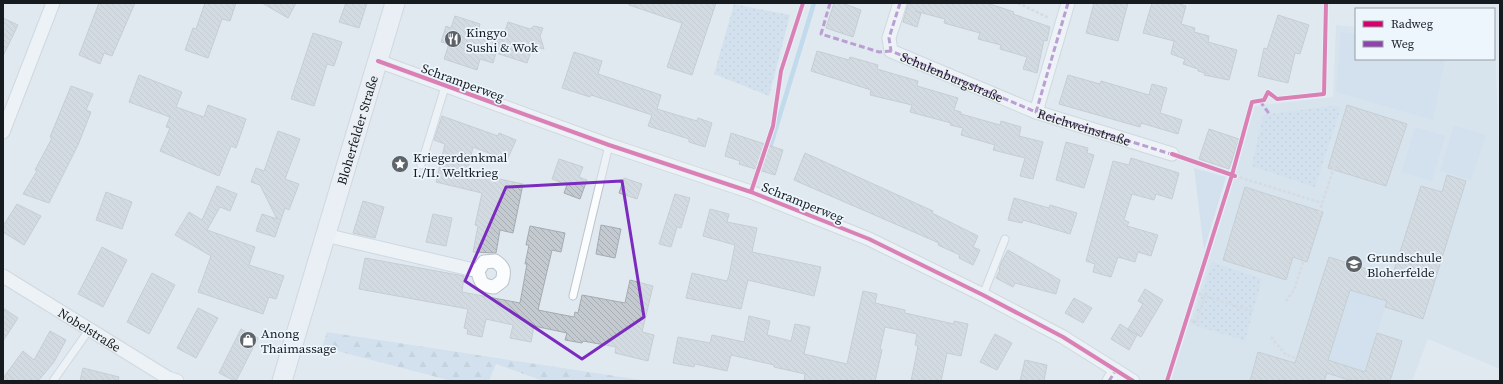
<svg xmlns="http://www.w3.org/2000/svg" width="1503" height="384" font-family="'Source Serif 4',serif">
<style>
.built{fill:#ccdde9}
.green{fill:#c0d7e9}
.forest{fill:url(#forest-firs)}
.park{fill:url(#park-dots)}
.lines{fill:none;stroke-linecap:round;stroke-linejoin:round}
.stream{stroke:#9cc9e8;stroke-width:4.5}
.building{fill:url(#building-back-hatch);stroke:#a5acb1}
.lane-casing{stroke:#bdc4ca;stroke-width:9}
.street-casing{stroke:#bdc4ca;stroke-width:15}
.secondary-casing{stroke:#bdc4ca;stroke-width:21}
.path{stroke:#c8cacc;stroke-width:2.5;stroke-dasharray:3 2;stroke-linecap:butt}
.lane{stroke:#fafcfd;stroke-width:7}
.street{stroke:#fafcfd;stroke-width:13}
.secondary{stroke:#f3f6f8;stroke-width:19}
.quiet{stroke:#8e44ad;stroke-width:3;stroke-dasharray:6 3;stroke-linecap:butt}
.cycleway-casing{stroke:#edf6fd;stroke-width:6}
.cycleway{stroke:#d6006c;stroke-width:4}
.marked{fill:none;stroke:#7b2cbf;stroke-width:3;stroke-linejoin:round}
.labels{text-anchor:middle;stroke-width:3.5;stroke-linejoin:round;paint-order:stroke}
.poi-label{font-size:13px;fill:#161b1f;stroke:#edf6fd;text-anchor:start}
.street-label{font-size:13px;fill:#161b1f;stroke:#edf6fd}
</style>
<defs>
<pattern id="forest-firs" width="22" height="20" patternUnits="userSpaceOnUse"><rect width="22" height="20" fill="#c0d7e9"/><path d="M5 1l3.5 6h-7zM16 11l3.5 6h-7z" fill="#a4b8c7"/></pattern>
<pattern id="park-dots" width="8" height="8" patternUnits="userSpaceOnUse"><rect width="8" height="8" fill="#c0d7e9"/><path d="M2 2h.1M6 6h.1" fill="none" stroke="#a4b8c7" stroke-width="1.8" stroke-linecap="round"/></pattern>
<pattern id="building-back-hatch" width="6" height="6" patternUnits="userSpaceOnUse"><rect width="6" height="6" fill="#c3cad0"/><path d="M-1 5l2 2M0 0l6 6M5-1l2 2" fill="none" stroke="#a7adb2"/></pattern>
</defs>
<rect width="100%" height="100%" fill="#e0e9f0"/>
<path class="built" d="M1336,25L1356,27V59H1494V39H1495L1500,189V369L1428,339L1412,381H1171L1235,176L1255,106L1333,97Z"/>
<path class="green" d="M1341,32L1356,34V59H1445L1433,120L1336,92Z
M1454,126L1486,135L1471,180L1440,171Z
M1415,127L1445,136L1432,181L1402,172Z
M1194,168L1226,177L1204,250Z
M1350,290L1387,301L1365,372L1328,360Z"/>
<path class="forest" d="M327,332L648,381H543L496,364L489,381H452L322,347Z"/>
<path class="park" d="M734,4L790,15L769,96L714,74Z
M1333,106L1341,108L1315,187L1252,166L1263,115Z
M1212,262L1262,279L1245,341L1191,324Z"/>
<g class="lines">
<path class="stream" d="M769,151L814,3"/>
</g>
<path class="building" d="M99,3H135L112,56L104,53L100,64L79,55Z
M205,3H236L230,21L222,19L208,58L185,50L193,28L196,29Z
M262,3H296L288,18Z
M346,3H367L359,28L339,22Z
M629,3H716L692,75L667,67L682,23L629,5Z
M834,3H842L861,10L853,37L826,28Z
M908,3H987L1014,12L1013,14L1050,27L1047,41L1044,40L1037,73L1023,69L1027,57L1000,49L1001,45L978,39L980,33L944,23L945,19L915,11L921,13L917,27L903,22Z
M1094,3H1128L1118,41L1086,33Z
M1152,3H1177L1186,6L1181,24L1195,28L1194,32L1209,36L1208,42L1237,50L1229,80L1204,75L1205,73L1198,71V69L1183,64L1185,59L1171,54L1174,41L1143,33Z
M1278,15L1309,25L1300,54L1295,53L1288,83L1258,76L1264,48L1267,49Z
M455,16L480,24L478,32L502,40L508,22L530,29L534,26L543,28L540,36L544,49L533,46L527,63L496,53L493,63L480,59L477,70L444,59L449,44L441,42L446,26L451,28Z
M3,18L18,25L3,56Z
M313,33L342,42L334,66L327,64L314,106L291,99Z
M817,51L849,60L850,57L878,65L877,69L918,81L917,86L958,98L954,110L961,112V114L1000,125L1001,121L1021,127L1019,136L1043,142L1033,179L1020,176L1025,158L993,150L995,145L961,135L963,128L950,125L951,123L910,112L912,105L870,95L871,90L811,71Z
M574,52L602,61L598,74L661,95L657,109L697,121L698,118L712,123L705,147L689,142V139L648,126L652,115L591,95L590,97L562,88Z
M139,75L182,92L176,107L204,117L208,105L246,119L236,148L231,146L219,176L160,151L170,128L166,127L170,117L129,102Z
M1068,75L1100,84L1101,81L1149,95L1152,84L1167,88L1160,113L1182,120L1178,134L1141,123L1140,127L1059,104Z
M71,86L93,94L86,110L91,112L78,145L49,203L23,194L37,171L35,170L52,138L50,137Z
M1347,105L1407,124L1386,186L1328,168Z
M442,116L498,136L499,133L516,140L507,160L473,147L467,172L523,184L513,233L500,230L496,253L473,252L478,226L475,225L482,193L436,182L445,144L434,140Z
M1209,129L1239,139L1229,169L1199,159Z
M278,131L300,139L285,179L299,184L289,210L285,208L275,237L256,231L262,214L277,219L260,185L251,182L256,168L264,171Z
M731,133L783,150L775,175L739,164L740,161L725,156Z
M1066,142L1088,148L1087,153L1094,155L1084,188L1056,180Z
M805,153L933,211L932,213L978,236L973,247L980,250L973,265L959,258L960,255L938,245L939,243L794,180Z
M1131,158L1179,173L1172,199L1156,194L1154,200L1132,194L1124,220L1129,222L1127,226L1158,235L1151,256L1138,252L1135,262L1118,257L1111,277L1093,272L1095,264L1086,261L1113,161L1129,165Z
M559,159L583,167L579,177L587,180L580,199L564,193L567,185L552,179Z
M1447,175L1466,181L1423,319L1385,307L1387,301L1350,290L1328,360L1365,372L1377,333L1402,341L1390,381H1352L1327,373L1324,381H1250L1258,352L1295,363L1329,257L1392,277L1421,186L1442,192Z
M624,178L642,184L637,199L619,193Z
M217,186L237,194L230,211L220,207L207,230L255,247L249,265L284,276L276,299L269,297L263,314L198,292L211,256L175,235L189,212L202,220Z
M1245,187L1323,212L1307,262L1293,257L1286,280L1223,260Z
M106,192L132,202L122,229L96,220Z
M675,194L690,198L681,228L677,227L671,247L659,244Z
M1014,198L1049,208L1050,205L1077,213L1070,234L1023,220L1022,223L1008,220Z
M363,201L384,207L375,238L353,233Z
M17,204L41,216L24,245L3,232V226Z
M710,209L729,214L727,222L757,228L752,252L821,267L814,296L748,280L741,309L686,298L692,273L727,281L729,275L735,245L703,236Z
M433,214L452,218L446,246L426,242Z
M601,225L621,229L615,258L596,254Z
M530,226L565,233L561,252L552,250L538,310L574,317L575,312L578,313L582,295L625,303L630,280L653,286L642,332L654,335L648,361L615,353L616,347L583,341L582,343L565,340L567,333L534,326L531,342L510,338L513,325L486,319L482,337L467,334L468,329L464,328L468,309L359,289L365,258L464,276L462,292L520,303L527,264H525L529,245H526Z
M102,247L127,260L103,307L78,294Z
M1008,250L1060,280L1056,294L1015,283L1013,287L996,278L1000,270L999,269L1001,263Z
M152,273L175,285L149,334L127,322Z
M1145,289L1163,300L1141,337L1128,329L1143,304L1138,301Z
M863,291L877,294L875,303L905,310V313L954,324V321L968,324L961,356L947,353L941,381H911L918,346L915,345L917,334L885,327L880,349L882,350L875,381H804L805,374L774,367V365L731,355L727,371L695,364L694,367L673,363L678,337L710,343L712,335L744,342L749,316L770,321L767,335L791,341L795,324L810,327L804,354L847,364Z
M1074,298L1092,308L1083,323L1065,313Z
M3,308L18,318L3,341Z
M198,308L218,318L196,358L177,348Z
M1120,324L1137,335L1129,350L1111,339Z
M241,329L258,338L236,381H235L219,373Z
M50,331L66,340L54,362L38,381H3V378L23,351L34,360Z
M995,334L1012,343L997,370L980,362Z
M1025,360L1047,365L1044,381H1020Z
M83,368L119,377L118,381H80Z"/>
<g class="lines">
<g class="lane-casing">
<path id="lane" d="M421,165L445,87
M983,295L1005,239
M573,296L609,145
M53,381L89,330"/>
</g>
<g class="street-casing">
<g id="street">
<path d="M900,3L889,38L891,51L1036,112"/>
<path id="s1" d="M1068,3L1036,112L1172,154"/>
<path d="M378,61L609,145L751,192L869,239L983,295L1063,337L1133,381"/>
<path d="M3,132L53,3"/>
<path d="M325,235L478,271C480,282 482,286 494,287L502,281C505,271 504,267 495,261L484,262L478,271"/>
<path id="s2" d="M3,276L168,378L177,381"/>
<path d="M1109,381L1116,370"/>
</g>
</g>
<g class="secondary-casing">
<g id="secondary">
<path id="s3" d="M282,381L395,3"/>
</g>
</g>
<path class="path" d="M1018,3L1049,18
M1235,176L1322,203
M1194,292L1205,296
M1286,301L1294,290L1335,164
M1186,318L1196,322L1205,296L1253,311
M1271,337L1286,355L1296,358"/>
<use href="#lane" class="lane"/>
<use href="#street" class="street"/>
<use href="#secondary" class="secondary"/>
<g class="quiet">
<path d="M830,3L821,34L879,52L891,51"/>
<path id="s4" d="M900,3L889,38L891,51L1036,112"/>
<path d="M1068,3L1036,112L1174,155"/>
<path d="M1260,101L1270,115"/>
<path d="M1109,381L1116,370"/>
</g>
<g class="cycleway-casing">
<path id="cycleway" d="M378,61L609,145L751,192L869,239L983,295L1063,337L1133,381
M1172,154L1235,176
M751,192L773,126L781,71L803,3
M1167,381L1232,175L1252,102L1264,100L1268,92L1277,99L1324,94L1326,3"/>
</g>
<use href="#cycleway" class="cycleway"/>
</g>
<path d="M0 0H1503V384H0ZM622,181L644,317L582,359L465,281L506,187Z" fill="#e0e9f0" fill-opacity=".55" fill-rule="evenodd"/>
<path class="marked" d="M622,181L644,317L582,359L465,281L506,187Z"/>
<defs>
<g id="restaurant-disc" transform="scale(0.9)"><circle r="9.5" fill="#5d6368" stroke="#edf6fd"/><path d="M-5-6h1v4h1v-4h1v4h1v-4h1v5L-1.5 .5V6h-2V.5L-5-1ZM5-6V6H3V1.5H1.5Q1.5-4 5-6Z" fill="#fff"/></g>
<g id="sight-disc" transform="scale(0.9)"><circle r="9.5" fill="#5d6368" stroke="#edf6fd"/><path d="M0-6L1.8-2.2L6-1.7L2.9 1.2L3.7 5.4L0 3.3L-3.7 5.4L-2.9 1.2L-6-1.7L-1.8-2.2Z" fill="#fff"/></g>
<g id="school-disc" transform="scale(0.9)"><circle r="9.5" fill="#5d6368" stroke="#edf6fd"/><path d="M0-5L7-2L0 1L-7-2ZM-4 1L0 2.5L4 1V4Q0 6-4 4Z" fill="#fff"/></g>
<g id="shop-disc" transform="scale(0.9)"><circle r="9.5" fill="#5d6368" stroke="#edf6fd"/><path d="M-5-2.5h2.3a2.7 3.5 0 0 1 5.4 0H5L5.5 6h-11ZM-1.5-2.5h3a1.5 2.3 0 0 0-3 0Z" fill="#fff"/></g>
</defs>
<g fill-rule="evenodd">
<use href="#restaurant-disc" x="453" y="39"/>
<use href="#sight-disc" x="400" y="164"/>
<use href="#school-disc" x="1354" y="264"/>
<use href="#shop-disc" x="248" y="340"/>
</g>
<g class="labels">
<g class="poi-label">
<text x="466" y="37">Kingyo<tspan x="466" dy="15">Sushi &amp; Wok</tspan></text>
<text x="413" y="162">Kriegerdenkmal<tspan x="413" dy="15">I./II. Weltkrieg</tspan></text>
<text x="1367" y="262">Grundschule<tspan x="1367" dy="15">Bloherfelde</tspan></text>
<text x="261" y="338">Anong<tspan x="261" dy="15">Thaimassage</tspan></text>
</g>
<g class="street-label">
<text dy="5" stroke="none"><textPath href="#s4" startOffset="116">Schulenburgstraße</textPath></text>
<text transform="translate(463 82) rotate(20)" y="5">Schramperweg</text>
<text dy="5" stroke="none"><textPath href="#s1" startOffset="164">Reichweinstraße</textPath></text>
<text dy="5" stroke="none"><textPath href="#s3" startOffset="262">Bloherfelder Straße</textPath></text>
<text transform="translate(803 202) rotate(22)" y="5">Schramperweg</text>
<text dy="5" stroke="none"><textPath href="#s2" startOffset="102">Nobelstraße</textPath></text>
</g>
</g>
<rect width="1503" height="384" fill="none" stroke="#161b1f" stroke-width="8"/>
<rect x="1355" y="8" width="140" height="52" fill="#edf6fd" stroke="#979ea4"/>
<rect x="1363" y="21" width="20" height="6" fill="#d6006c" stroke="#979ea4"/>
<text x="1391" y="28" font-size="12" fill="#161b1f">Radweg</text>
<rect x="1363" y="41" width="20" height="6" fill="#8e44ad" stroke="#979ea4"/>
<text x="1391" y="48" font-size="12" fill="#161b1f">Weg</text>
</svg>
